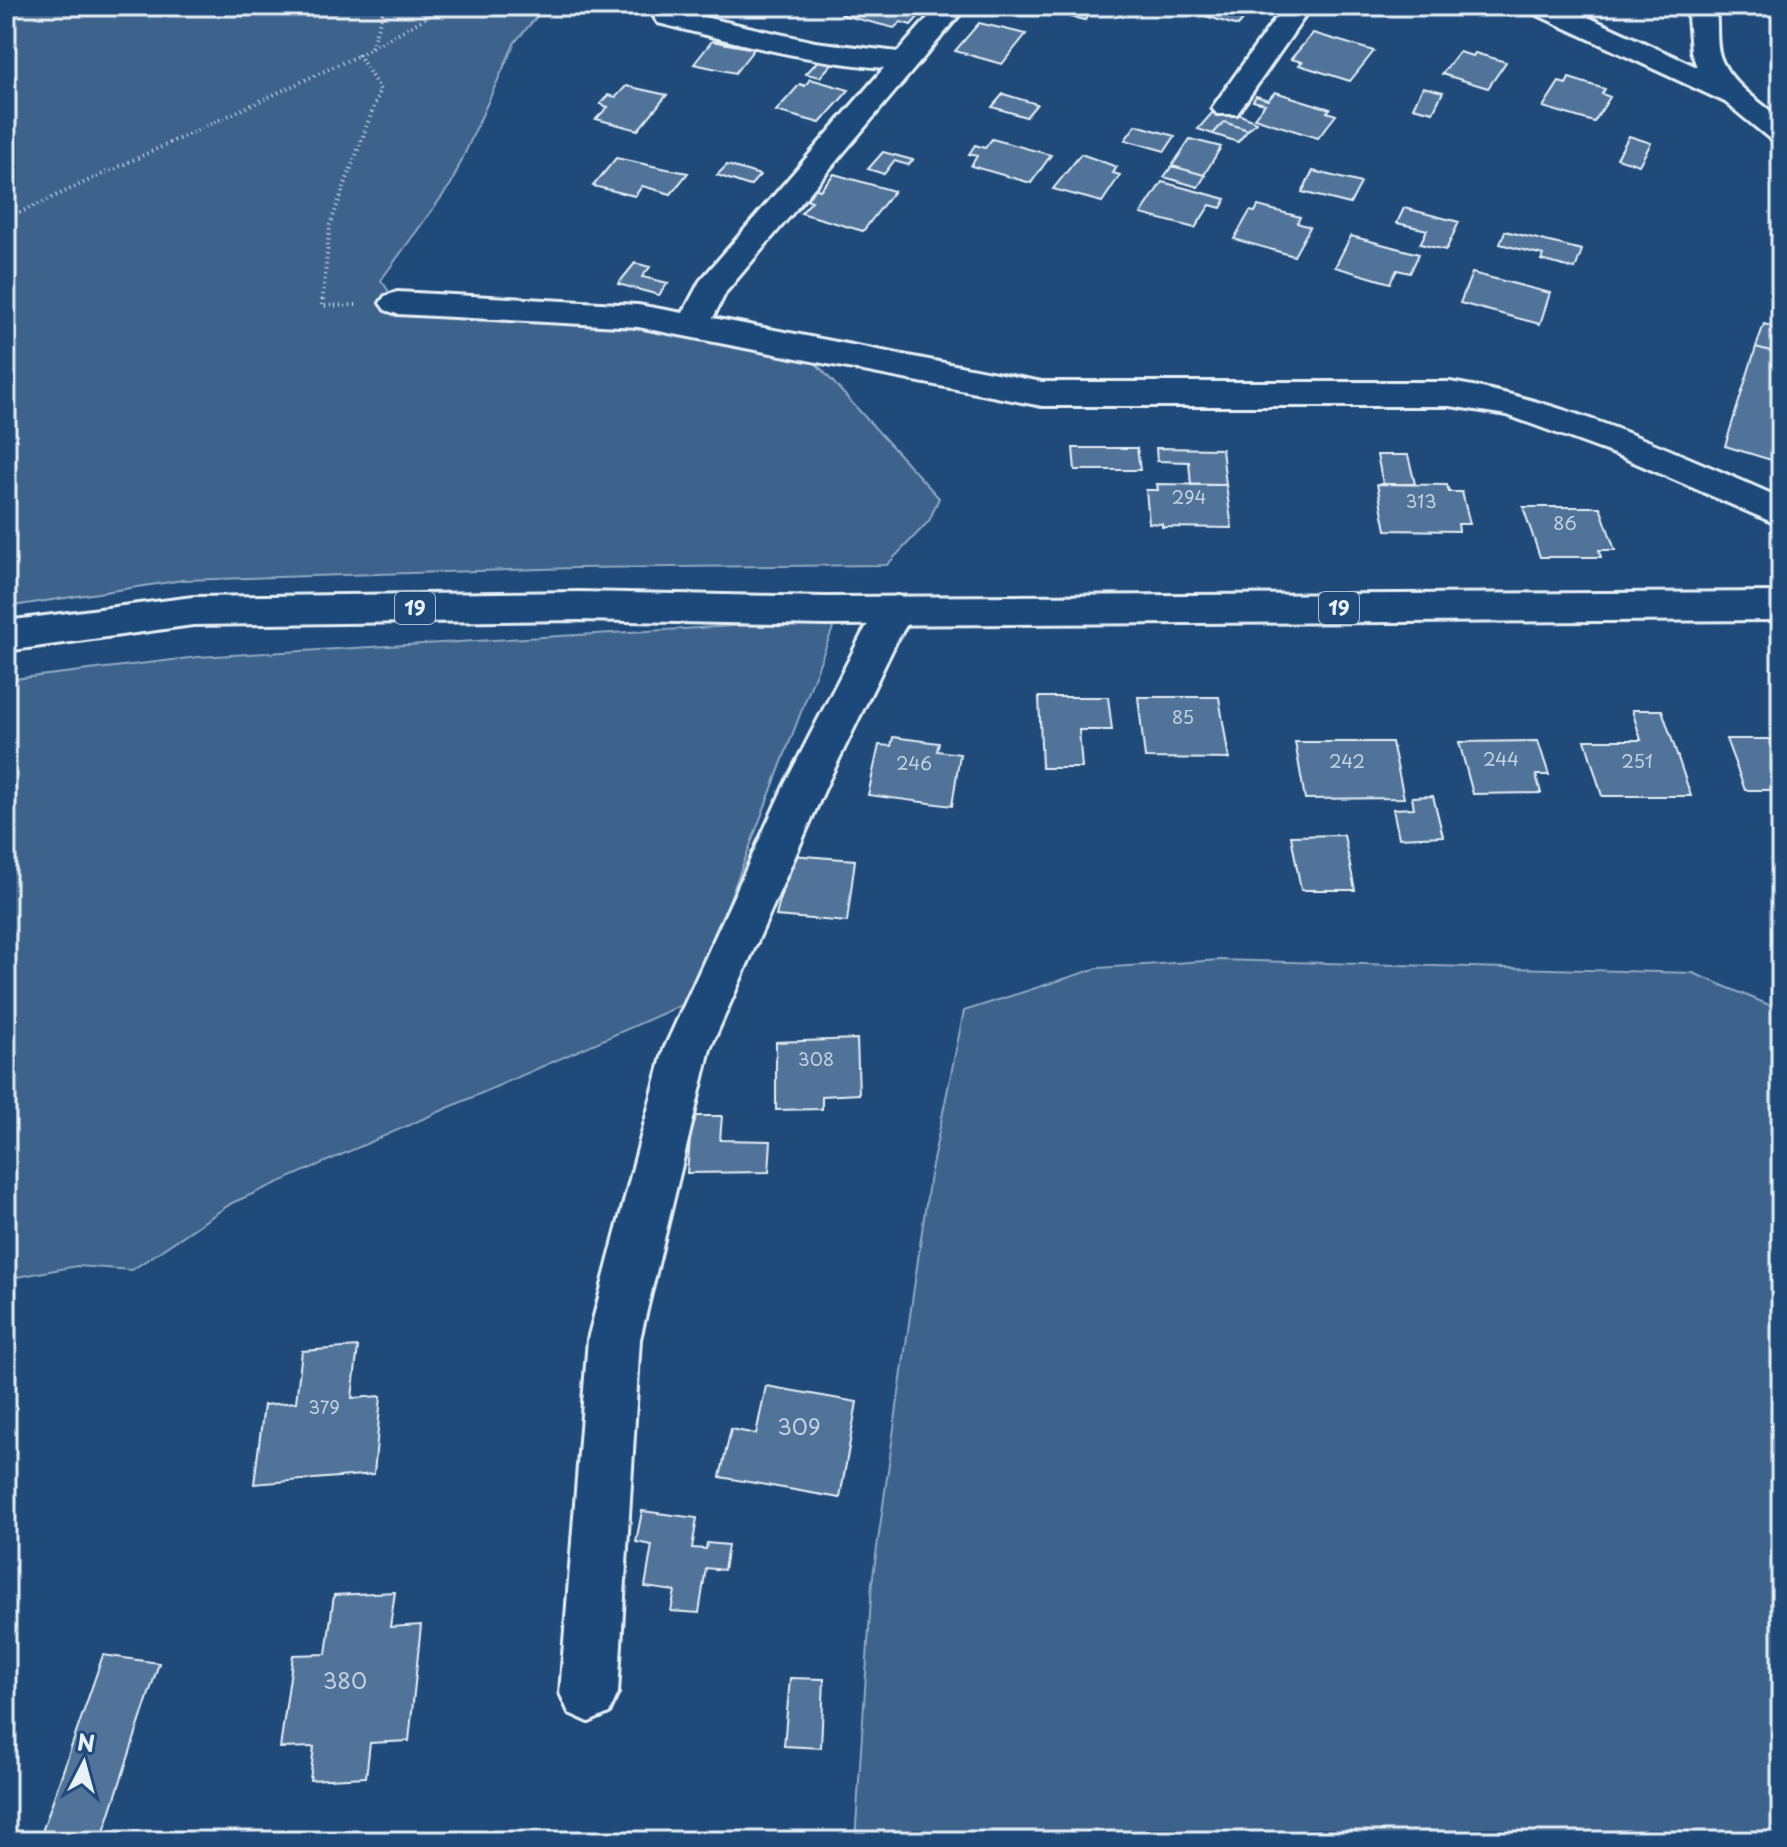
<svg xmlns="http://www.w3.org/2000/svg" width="1787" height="1847" font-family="'Playpen Sans',sans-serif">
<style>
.green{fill:#3c628c;stroke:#92aac2;stroke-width:2}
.building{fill:#517399;stroke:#e8f1f8;stroke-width:2}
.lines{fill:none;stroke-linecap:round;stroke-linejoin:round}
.street-casing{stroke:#e8f1f8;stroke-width:6}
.primary-casing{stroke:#e8f1f8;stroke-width:6}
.path{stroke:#e8f1f8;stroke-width:4;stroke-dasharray:1 4;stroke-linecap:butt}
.street{fill:#1f4a7a;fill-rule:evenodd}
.primary{fill:#1f4a7a;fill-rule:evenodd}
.labels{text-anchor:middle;stroke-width:8;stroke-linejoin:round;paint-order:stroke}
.number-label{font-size:18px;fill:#c2d2e0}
.shield{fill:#1f4a7a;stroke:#acbfd2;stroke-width:2}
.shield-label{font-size:20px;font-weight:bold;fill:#e8f1f8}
.near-number-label{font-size:22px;fill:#c2d2e0}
</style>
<rect width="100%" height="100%" fill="#1f4a7a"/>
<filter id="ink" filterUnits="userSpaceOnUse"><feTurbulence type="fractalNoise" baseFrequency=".0125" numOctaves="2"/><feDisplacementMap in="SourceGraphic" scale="16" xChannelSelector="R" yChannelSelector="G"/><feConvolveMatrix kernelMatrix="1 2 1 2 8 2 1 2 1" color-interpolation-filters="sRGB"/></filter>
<g filter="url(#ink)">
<path class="green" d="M6,6H546L515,42L451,184L381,280L402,310L597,316L812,359L939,498L929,521L887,565L575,568L183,580L6,607Z
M836,620L691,1001L232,1203L132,1270L77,1266L6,1279V680L198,657Z
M1220,960L1693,973L1781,1010V1841H855L872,1583L930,1175L964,1011L1098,968Z"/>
<path class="building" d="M850,6H916L910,13L920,15L911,25L901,22L894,28L842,15Z
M1064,6H1094L1085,20L1058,14Z
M1199,6H1255L1238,26L1193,12Z
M979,23L1026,34L1002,64L955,51Z
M1313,33L1374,51L1350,81L1299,65L1302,62L1291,59Z
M712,41L754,49L735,73L694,64Z
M1459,52L1473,56L1475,53L1506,62L1488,88L1442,74Z
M824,54L838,57L820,77L806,74Z
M1569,78L1605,89L1602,94L1610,97L1594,122L1543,107L1559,82L1566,84Z
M810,79L849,90L820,123L776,111L800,84L805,86Z
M626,86L667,95L638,130L596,119L608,107L600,104L608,95L616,97Z
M1423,87L1443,92L1433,112L1413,107Z
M1275,92L1330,109L1327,112L1336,115L1318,138L1254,118L1265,104L1253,101L1256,96L1268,100Z
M1003,94L1037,104L1026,117L992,107Z
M1234,112L1256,122L1248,130L1224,122L1213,134L1198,129L1212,113Z
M1224,122L1248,130L1238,142L1213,134Z
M1136,125L1175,136L1165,151L1125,140Z
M1629,136L1651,143L1639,165L1617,158Z
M992,139L1051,155L1031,183L971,166L977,156L969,154L975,145L985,148Z
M1190,139L1221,147L1204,175L1172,166Z
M883,152L913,160L908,165L894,161L884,174L868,169Z
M1081,154L1117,167L1113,173L1120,175L1102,202L1053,189Z
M616,158L667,169L688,173L671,194L642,186L635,196L593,186Z
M727,165L760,175L750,186L717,175Z
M1172,166L1204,175L1205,176L1198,187L1164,177Z
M1313,171L1361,183L1350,204L1302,192Z
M834,174L894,191L863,231L801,213L812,201L805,199L813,188L820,190Z
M1162,182L1226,199L1221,208L1210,205L1195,228L1141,214Z
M1258,206L1300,217L1297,223L1310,227L1294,256L1234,239L1250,211L1255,212Z
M1404,208L1459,222L1446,250L1420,244L1427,230L1397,223Z
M1505,231L1582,250L1575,269L1541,260L1543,255L1500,244Z
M1351,236L1419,254L1410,273L1397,270L1390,283L1335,267Z
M635,263L650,267L642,277L668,283L659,295L618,284Z
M1472,273L1550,293L1540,324L1460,303Z
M1764,324L1781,329V354L1756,347Z
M1756,347L1781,354V463L1725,446Z
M1073,448H1137L1140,470H1075Z
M1156,448L1222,449L1226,485H1191L1189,462L1157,461Z
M1377,455H1408L1415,484H1383Z
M1157,484L1226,485L1232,528L1162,527V524L1149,523L1146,490H1158Z
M1377,484L1447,485L1449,492H1462L1470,524H1458L1459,531L1386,530Z
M1523,507H1600L1615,550H1599L1601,557H1540Z
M1039,697H1108L1112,730H1079L1082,768H1042Z
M1138,697H1219L1229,759L1145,758Z
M1632,710H1662L1691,796H1602L1585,740H1641Z
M893,737L939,743L937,751L960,754L952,806L868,795L879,745L891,746Z
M1726,739H1781V790H1745Z
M1538,741L1549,775H1536L1541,793L1473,794L1459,742Z
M1295,742H1392L1404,798L1305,799Z
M1433,796L1443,836L1399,838L1393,809L1414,808L1412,797Z
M1344,835L1355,890H1301L1291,836Z
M791,855L855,860L847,922L776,916Z
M857,1039L859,1094L822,1096V1109L776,1110V1042Z
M692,1116H722L720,1140L771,1141L769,1172L687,1173Z
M358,1347L352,1398L381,1396L374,1474L254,1484L264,1405L296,1402L302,1351Z
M766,1386L857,1402L840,1498L720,1477L731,1429L756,1434Z
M642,1511L697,1518L692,1548L706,1549L707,1543L728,1545L724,1570L706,1568L699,1613L671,1611L675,1591L645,1587L652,1545L636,1542Z
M395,1592L390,1627L421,1625L409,1741L370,1743L366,1777L310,1780L314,1747L280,1748L293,1655L326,1654L334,1595Z
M103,1655L159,1663L102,1838L42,1832Z
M790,1678L824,1679L821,1748L784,1746Z"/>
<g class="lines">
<g class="street-casing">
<path id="street" d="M938,6H967L726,292L713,318L1042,382H1450C1567,401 1673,451 1781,498V526L1622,457L1507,415L1450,406H1042L638,327L397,314L385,310L380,303L385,296L397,292L638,305L683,313L700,281L884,68C808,62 732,42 658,23L654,17L658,11L668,9L815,42L898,52Z
M1284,6H1312L1237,114H1217L1212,108Z
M1527,6H1564L1697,67L1691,51L1687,6H1715C1719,22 1715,40 1720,56C1729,83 1760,102 1781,119V142L1770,139L1725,102L1531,12Z
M897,596L911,600L916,610L897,640L827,784L710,1049L640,1339L618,1693L609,1713L589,1722L569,1713L560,1693L588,1339L664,1049L785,784L862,634L883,600Z"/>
</g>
<g class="primary-casing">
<path id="primary" d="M579,592L826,597L1781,592V620L826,625L579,620L193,625L6,651V621L193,597Z"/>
</g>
<path class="path" d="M371,47L385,6
M6,219L359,55
M356,305L322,306L330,225L380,90L359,55L447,6"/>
<use href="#street" class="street"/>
<use href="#primary" class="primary"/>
</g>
</g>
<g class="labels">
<g class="number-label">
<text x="1189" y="504">294</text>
<text x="1421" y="508">313</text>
<text x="1565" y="530">86</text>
<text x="1183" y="724">85</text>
<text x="1501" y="766">244</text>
<text x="1347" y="768">242</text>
<text x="1637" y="768">251</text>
<text x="914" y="770">246</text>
<text x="816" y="1066">308</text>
<text x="324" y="1414">379</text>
</g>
<g class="shield">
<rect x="395" y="592" width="40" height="32" rx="6"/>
<rect x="1319" y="592" width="40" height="32" rx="6"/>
</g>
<g class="shield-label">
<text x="415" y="615">19</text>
<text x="1339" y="615">19</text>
</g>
<g class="near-number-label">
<text x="799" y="1435">309</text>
<text x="345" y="1689">380</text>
</g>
</g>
<rect width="1787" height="1847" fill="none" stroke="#1f4a7a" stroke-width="32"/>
<rect x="16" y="16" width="1755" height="1815" fill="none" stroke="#e8f1f8" stroke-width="3" filter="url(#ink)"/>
<g transform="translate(84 1763) rotate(6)" stroke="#1f4a7a" stroke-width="6" paint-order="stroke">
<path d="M0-6L14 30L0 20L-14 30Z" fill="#e8f1f8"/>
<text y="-12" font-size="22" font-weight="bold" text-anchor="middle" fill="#e8f1f8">N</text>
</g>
</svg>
